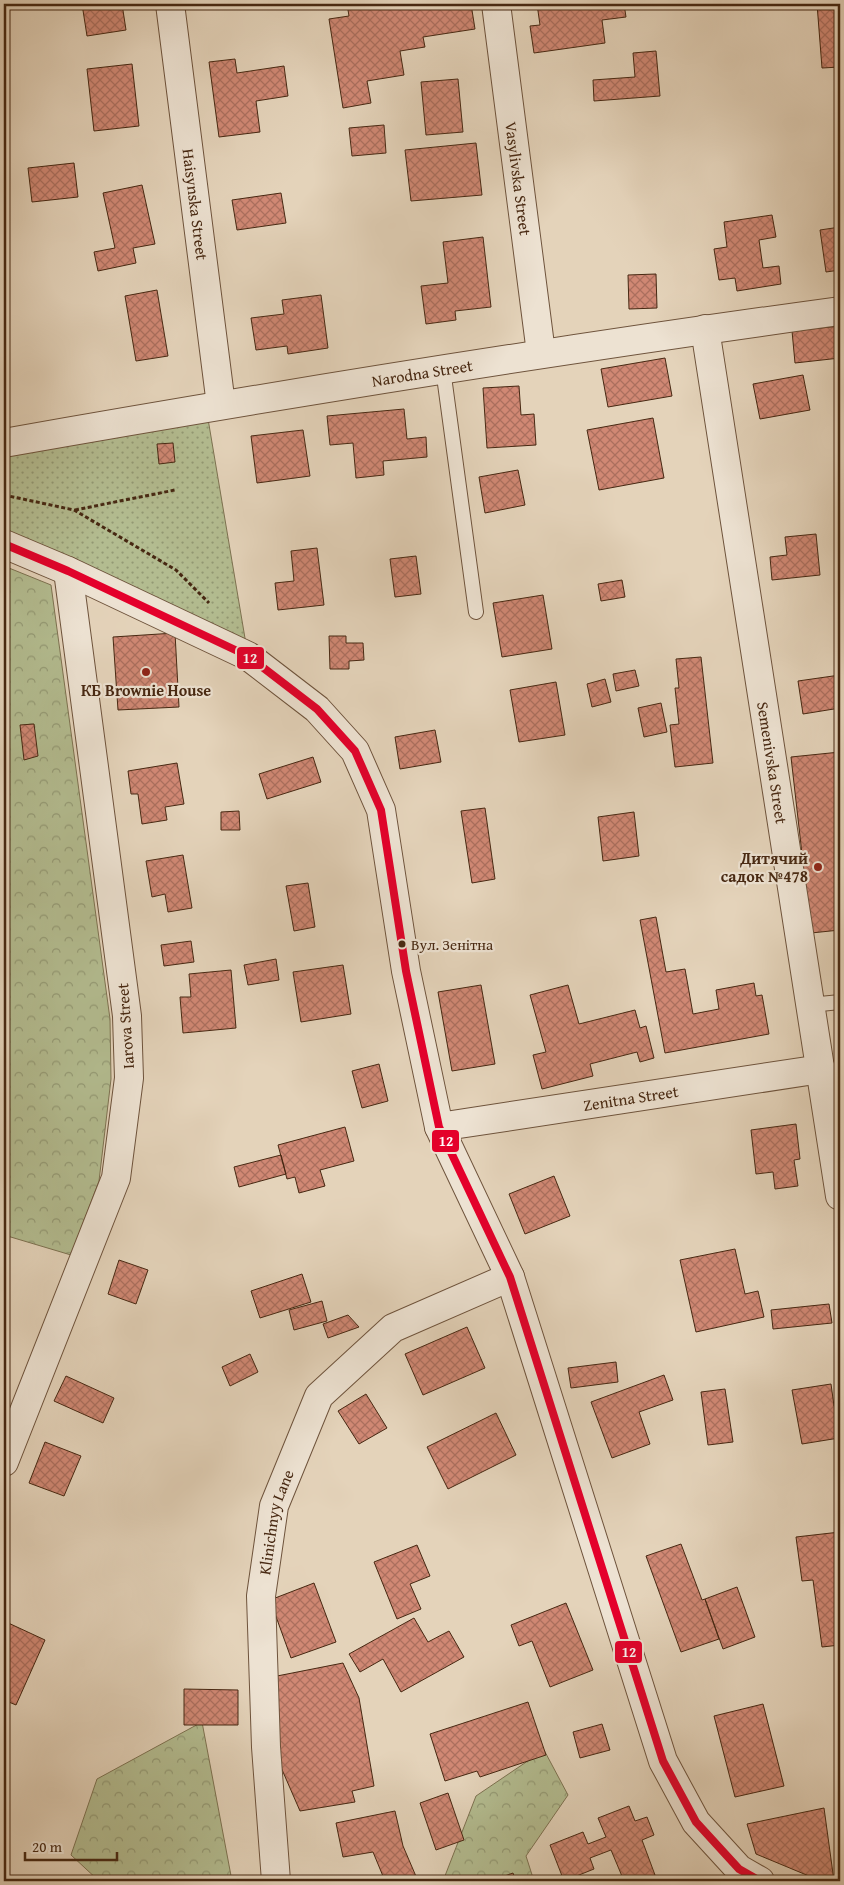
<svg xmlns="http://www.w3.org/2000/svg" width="844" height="1885" font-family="'Gentium Book Plus',serif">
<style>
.grass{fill:url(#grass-dots);stroke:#7d7251}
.forest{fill:url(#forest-crowns);stroke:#7d7251}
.building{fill:url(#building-cross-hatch);stroke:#472812}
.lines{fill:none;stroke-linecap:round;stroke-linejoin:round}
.service-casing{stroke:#6e533c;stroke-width:16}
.minor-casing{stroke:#6e533c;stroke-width:30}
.tertiary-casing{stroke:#6e533c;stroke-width:30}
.path{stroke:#472812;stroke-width:3;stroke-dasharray:4 2.5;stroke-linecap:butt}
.service{stroke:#ede2d2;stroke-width:14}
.minor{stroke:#ede2d2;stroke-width:28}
.tertiary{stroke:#ede2d2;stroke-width:28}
.bus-1-casing{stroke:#ede2d2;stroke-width:11}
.bus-1{stroke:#e4002b;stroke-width:8}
.poi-dot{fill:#8f2418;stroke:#ede2d2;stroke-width:2}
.bus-dot{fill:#472812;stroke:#ede2d2;stroke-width:2}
.labels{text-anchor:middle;stroke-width:4.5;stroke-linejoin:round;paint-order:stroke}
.bus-label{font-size:15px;fill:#472812;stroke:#ede2d2;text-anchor:start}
.street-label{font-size:16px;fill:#472812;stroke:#ede2d2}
.poi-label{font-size:16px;font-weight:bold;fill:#472812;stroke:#ede2d2}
.line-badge{stroke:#ede2d2;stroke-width:2}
.badge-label{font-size:14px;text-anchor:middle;font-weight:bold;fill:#fff}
</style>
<defs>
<pattern id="grass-dots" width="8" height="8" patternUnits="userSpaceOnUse" patternTransform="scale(1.25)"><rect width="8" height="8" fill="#b3bc90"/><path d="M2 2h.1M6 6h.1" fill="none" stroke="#939974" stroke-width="1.8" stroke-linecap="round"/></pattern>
<pattern id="forest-crowns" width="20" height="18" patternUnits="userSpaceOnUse" patternTransform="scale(1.25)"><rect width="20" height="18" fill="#b3bc90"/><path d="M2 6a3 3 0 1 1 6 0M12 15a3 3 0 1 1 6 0" fill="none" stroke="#939974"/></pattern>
<pattern id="building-cross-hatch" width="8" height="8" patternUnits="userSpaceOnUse" patternTransform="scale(1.25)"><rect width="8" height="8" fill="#d08874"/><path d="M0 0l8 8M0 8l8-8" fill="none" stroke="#ab6f5e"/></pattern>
</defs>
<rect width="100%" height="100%" fill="#e4d3ba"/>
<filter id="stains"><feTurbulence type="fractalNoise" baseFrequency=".004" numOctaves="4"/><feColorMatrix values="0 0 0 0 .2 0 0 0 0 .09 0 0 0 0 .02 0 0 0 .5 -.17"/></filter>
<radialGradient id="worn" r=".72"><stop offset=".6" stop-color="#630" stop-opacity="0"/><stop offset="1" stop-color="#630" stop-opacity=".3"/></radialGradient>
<path class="grass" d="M206,407L248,656L4,544V443Z"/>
<path class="forest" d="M4,566L51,585L110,1019L111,1079L99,1181L71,1255L4,1235Z
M202,1722L232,1881H99L71,1855L97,1779Z
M544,1750L568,1795L526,1856L534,1881H443L476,1796Z"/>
<path class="building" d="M82,4H122L126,30L87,36Z
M347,4H471L475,29L423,37L425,47L400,51L404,75L367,81L371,103L343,108L329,19L349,16Z
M537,4H624L626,17L602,20L605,43L534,53L530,26L540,25Z
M817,4H840V67L822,68Z
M656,51L660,96L594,101L593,80L635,77L633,53Z
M235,59L237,73L284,66L288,96L256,101L260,132L219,137L209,62Z
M132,64L139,126L94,131L87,69Z
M458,79L463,132L426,135L421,82Z
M384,125L386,153L352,156L349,128Z
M476,143L482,195L411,201L405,150Z
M74,163L78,197L32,202L28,168Z
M142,185L155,244L133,248L136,263L98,271L94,252L115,248L103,193Z
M281,193L286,223L237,230L232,200Z
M772,215L776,237L759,240L763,268L779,266L781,284L737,291L735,278L719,280L714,249L727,247L724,222Z
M840,227V270L826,272L820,230Z
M483,237L491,307L455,311L456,320L426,324L421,286L448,283L443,242Z
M656,274L657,308L629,309L628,275Z
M157,290L168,356L136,361L125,296Z
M321,295L328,348L288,354L287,346L256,350L251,318L284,314L282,300Z
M840,326V358L795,363L792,331Z
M665,358L672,396L608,407L601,369Z
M803,375L810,410L760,419L753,384Z
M519,386L521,415L534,414L536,445L487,448L483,388Z
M404,409L407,439L426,437L427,457L383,461L384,475L356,478L353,443L330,445L327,416Z
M653,418L664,478L599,490L587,430Z
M303,430L310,476L257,483L251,436Z
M173,443L175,462L159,464L157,444Z
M518,470L525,505L485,513L479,477Z
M816,534L820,575L772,580L770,557L787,555L785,537Z
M317,548L324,605L278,610L275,583L294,581L291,551Z
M416,556L421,594L395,597L390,559Z
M622,580L625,597L601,601L598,584Z
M543,595L552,649L502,657L493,603Z
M175,633L179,707L118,710L113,637Z
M329,636H346V643H363L364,660L349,661V669H330Z
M701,657L713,763L675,767L670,725L679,724L675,688H679L676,659Z
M635,670L639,686L616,691L613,674Z
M840,675V708L803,714L798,681Z
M605,679L611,702L592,707L587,684Z
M556,682L565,735L519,742L510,690Z
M661,703L667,732L644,737L638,708Z
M34,724L38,756L24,760L20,725Z
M435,730L441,762L400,769L395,737Z
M840,752V930L811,933L791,757Z
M313,757L321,782L267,799L259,774Z
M177,763L184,804L165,807L167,820L142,824L138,794H131L128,771Z
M485,808L495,879L472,883L461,811Z
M239,811L240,830H221V812Z
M634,812L639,856L603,861L598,817Z
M183,855L192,908L168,912L165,894L152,897L146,861Z
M308,883L315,927L294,931L286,886Z
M4,912L9,961L4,962Z
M656,917L666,972L685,969L693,1014L719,1009L716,990L754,983L756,996L762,995L769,1034L665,1053L640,920Z
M191,941L194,962L164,966L161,945Z
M276,959L279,980L248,985L244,965Z
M343,965L351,1014L301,1022L293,972Z
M231,970L236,1028L183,1033L180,997H191L189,974Z
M481,985L495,1064L452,1071L438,992Z
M568,985L579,1024L635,1010L640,1028L646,1026L654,1058L640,1062L637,1052L590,1064L593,1076L542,1089L533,1055L546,1052L530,995Z
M379,1064L388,1101L362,1108L352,1071Z
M796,1124L800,1159L794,1160L798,1186L775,1189L773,1172L756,1174L751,1130Z
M345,1127L354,1161L320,1170L325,1186L299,1193L295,1177L287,1179L278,1145Z
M281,1155L286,1174L239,1187L234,1167Z
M554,1176L570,1216L525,1234L509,1194Z
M735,1249L745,1294L758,1291L764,1317L696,1332L680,1260Z
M119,1260L148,1270L136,1304L108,1294Z
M302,1274L311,1302L260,1318L251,1291Z
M322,1301L327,1321L294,1330L289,1310Z
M829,1304L832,1323L773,1329L771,1310Z
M348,1315L359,1327L328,1338L323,1324Z
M467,1327L485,1368L423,1395L405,1354Z
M250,1354L258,1372L230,1386L222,1367Z
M616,1362L618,1382L571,1388L568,1368Z
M664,1375L673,1400L639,1412L650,1444L612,1458L591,1402Z
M66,1376L114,1398L103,1423L54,1401Z
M831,1384L834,1406L840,1405V1426L837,1427L839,1438L802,1444L792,1390Z
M725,1389L733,1442L708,1445L701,1392Z
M366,1394L387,1428L359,1444L338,1411Z
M496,1413L516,1455L448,1489L427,1447Z
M45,1442L81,1456L64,1496L29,1483Z
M840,1532V1645L822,1647L813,1580L802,1581L796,1537Z
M681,1544L702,1600L705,1599L719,1639L681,1652L646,1556Z
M417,1545L430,1576L410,1584L421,1609L397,1619L374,1562Z
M314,1583L336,1642L291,1658L270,1600Z
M737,1587L755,1637L723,1649L705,1599Z
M566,1603L593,1670L550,1687L532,1641L519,1646L511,1625Z
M414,1618L428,1642L449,1631L464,1657L401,1692L383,1659L360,1672L349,1654Z
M4,1621L45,1640L16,1705L4,1700Z
M343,1663L359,1698L374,1786L352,1791L355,1802L300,1811L270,1742L272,1677Z
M184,1689L238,1690V1725H184Z
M528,1702L546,1755L480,1777L477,1771L445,1781L430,1734Z
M763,1704L784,1786L735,1797L714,1716Z
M602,1724L610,1750L580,1758L573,1732Z
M448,1793L464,1840L436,1850L420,1803Z
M629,1806L635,1821L647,1817L654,1835L642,1840L655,1875L639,1881H624L611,1850L590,1858L594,1869L564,1881L550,1845L583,1832L588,1844L606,1837L598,1818Z
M824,1808L834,1881H821L756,1854L747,1824Z
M395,1811L403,1846L418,1881H385L373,1852L343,1857L336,1823Z
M513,1873L516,1881H491Z"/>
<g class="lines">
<g class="service-casing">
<path id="service" d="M443,369L476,612
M810,1005L840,1002"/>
</g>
<g class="minor-casing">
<g id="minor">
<path id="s1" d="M170,4L221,405"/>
<path id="s2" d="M496,4L541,353"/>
<path id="s3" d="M705,329L840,1196"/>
<path id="s4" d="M439,1127L821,1069"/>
<path d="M4,1462L116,1178L129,1078L127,1016L68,571"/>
<path id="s5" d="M276,1881L266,1747L261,1596L274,1506L319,1396L393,1328L510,1277"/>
</g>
</g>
<g class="tertiary-casing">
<g id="tertiary">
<path id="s6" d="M4,443C282,394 560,349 840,311"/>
<path d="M4,544L68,571L248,656L317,709L355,751L381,810L406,971L439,1127L510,1277L663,1761L696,1822L739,1869L760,1881"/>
</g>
</g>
<path class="path" d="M4,495L74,510L176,570L209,603
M75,510L175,490"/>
<use href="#service" class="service"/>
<use href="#minor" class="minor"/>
<use href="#tertiary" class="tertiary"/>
<g class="bus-1-casing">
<path id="bus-1" d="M4,544L68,571L248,656L317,709L355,751L381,810L406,971L439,1127L510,1277L663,1761L696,1822L739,1869L760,1881"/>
</g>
<use href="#bus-1" class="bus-1"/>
</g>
<g class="poi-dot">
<circle cx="146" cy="672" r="5"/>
<circle cx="818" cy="867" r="5"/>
</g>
<circle class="bus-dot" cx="402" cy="944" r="4.5"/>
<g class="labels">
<g class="bus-label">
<text x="411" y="950">Вул. Зенітна</text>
</g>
<g class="street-label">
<text dy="6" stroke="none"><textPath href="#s2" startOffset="176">Vasylivska Street</textPath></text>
<text dy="6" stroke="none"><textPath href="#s1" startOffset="202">Haisynska Street</textPath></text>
<text dy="6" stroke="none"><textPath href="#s6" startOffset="424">Narodna Street</textPath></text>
<text dy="6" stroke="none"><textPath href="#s3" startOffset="439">Semenivska Street</textPath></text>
<text transform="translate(125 1026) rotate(-94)" y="6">Iarova Street</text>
<text dy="6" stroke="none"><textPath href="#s4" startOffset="194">Zenitna Street</textPath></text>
<text dy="6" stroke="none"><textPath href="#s5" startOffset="361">Klinichnyy Lane</textPath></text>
</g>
<g class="poi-label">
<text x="146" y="696">КБ Brownie House</text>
<text x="808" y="864" text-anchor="end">Дитячий<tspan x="808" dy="18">садок №478</tspan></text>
</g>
</g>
<g class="line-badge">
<rect x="236" y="646" width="29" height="24" rx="5" fill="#e4002b"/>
<rect x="431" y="1129" width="29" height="24" rx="5" fill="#e4002b"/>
<rect x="614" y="1640" width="29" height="24" rx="5" fill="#e4002b"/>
</g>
<g class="badge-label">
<text x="250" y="663">12</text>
<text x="446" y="1146">12</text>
<text x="629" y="1657">12</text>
</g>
<rect width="844" height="1885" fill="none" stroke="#e4d3ba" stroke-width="20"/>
<rect x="5" y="5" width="834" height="1875" fill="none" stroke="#472812" stroke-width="2.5"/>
<rect x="10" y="10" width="824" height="1865" fill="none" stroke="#472812"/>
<path d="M25 1852v8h92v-8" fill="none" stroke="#472812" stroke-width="2.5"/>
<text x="32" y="1852" font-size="15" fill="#472812" stroke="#ede2d2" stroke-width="4" paint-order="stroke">20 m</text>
<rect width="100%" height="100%" filter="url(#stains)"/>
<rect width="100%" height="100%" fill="url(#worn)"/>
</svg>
